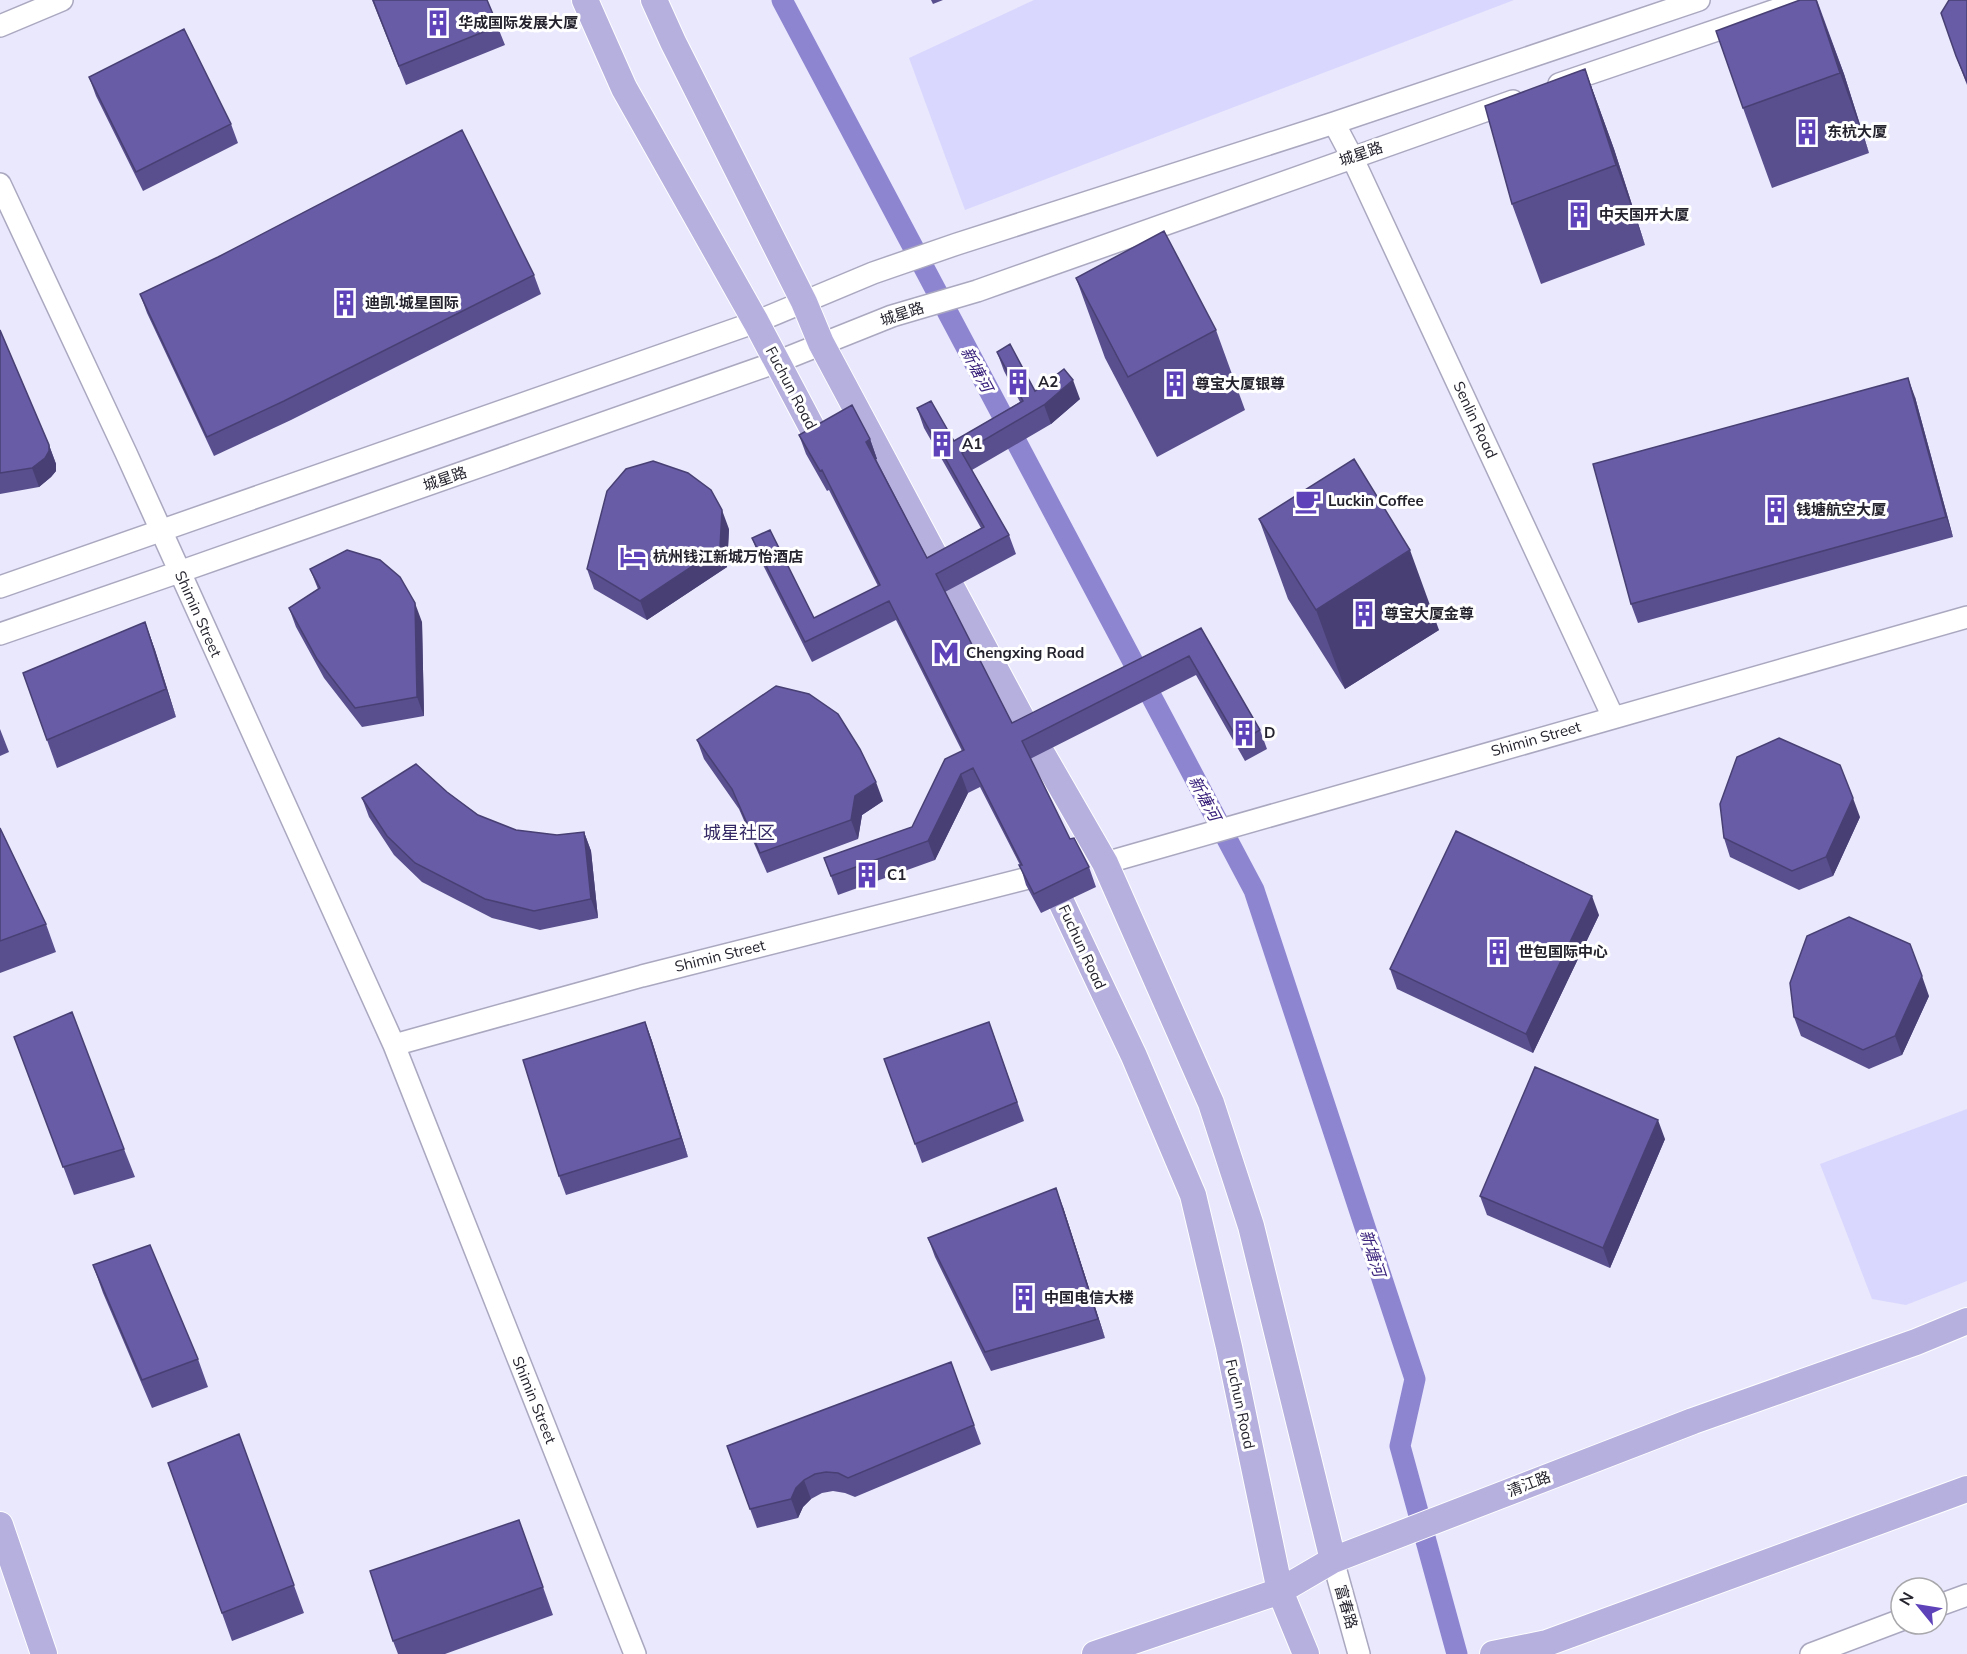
<svg xmlns="http://www.w3.org/2000/svg" width="1967" height="1654" font-family="Mulish,'Noto Sans SC',sans-serif">
<style>
.green{fill:#dad7fe}
.lines{fill:none;stroke-linecap:round;stroke-linejoin:round}
.canal{stroke:#8e85d1;stroke-width:21}
.minor-casing{stroke:#aaa8c0;stroke-width:24}
.major-casing{stroke:#fff;stroke-width:28}
.minor{stroke:#fff;stroke-width:21}
.major{stroke:#b6b0de;stroke-width:26}
.wall{fill:#594f8e}
.shaded-wall{fill:#484074}
.building{fill:#675ca5;stroke:#484074;stroke-width:1.5}
.labels{text-anchor:middle;stroke-width:6;stroke-linejoin:round;paint-order:stroke}
.poi-label{font-size:15px;font-weight:bold;fill:#25242e;stroke:#fff;text-anchor:start}
.street-label{font-size:15px;fill:#25242e;stroke:#fff}
.water-label{font-size:16px;font-style:italic;fill:#39217b;stroke:#fff}
.quarter-label{font-size:18px;fill:#352a65;stroke:#fff}
</style>
<rect width="100%" height="100%" fill="#e9e8fc"/>
<path class="green" d="M1034,0H1514L965,210L909,58Z
M1967,1109V1281L1906,1305L1872,1299L1820,1164Z"/>
<g class="lines">
<path class="canal" d="M782,0L1254,890L1415,1379L1400,1446L1457,1654"/>
<g class="minor-casing">
<path id="minor" d="M0,26L62,0
M1559,84L1805,0
M1334,123L1352,157L1613,717
M0,184L126,453L394,1045L635,1654
M0,587L756,322L873,273L957,244L1334,123L1699,0
M0,634L179,572L777,362L892,316L977,291L1513,101
M1105,863L1967,617
M394,1045L642,976L1048,873
M1333,1560L1359,1654
M1937,1606L1967,1595
M1811,1654L1901,1620"/>
</g>
<g class="major-casing">
<path id="major" d="M585,0L624,88L756,322L828,458
M654,0L673,42L804,302L821,343L1022,719L1105,863L1211,1103L1251,1226L1333,1560
M1047,872L1134,1056L1193,1195L1229,1347L1280,1591L1306,1654
M0,1525L44,1654
M1095,1654L1280,1591L1333,1560L1693,1421L1916,1342L1967,1321
M1493,1654L1547,1643L1967,1489"/>
</g>
<use href="#minor" class="minor"/>
<use href="#major" class="major"/>
</g>
<path class="wall" d="M372,0H487L505,45L406,85Z
M931,0H943L933,4Z
M1817,0L1844,74L1869,153L1772,188L1743,108Z
M1967,0V85L1956,56Z
M1585,69L1614,149L1645,245L1541,284L1512,204Z
M89,77L231,124L238,143L143,191L96,96Z
M534,275L541,294L291,420L214,456L147,313L140,294Z
M1076,278L1216,330L1245,410L1157,457L1105,358Z
M0,330L49,445L56,464V471L51,477L39,487L0,494Z
M997,352L1035,391L1080,399L1051,424L972,470L1009,535L1016,554L945,592L1012,723L1201,628L1260,730L1267,749L1245,761L1196,675L1030,759L1070,839L1089,867L1096,887L1041,913L1026,885L1020,865L980,787L968,793L935,860L838,895L824,858L912,827L962,751L896,620L812,662L759,557L752,538L814,618L878,586L829,490L827,491L806,454L799,435L870,439L877,459H876L927,558L981,528L924,428L917,408L954,441L1020,402L1004,371Z
M1915,397L1953,537L1638,623L1631,604Z
M1259,519L1439,630L1345,689L1288,599Z
M729,529L727,567L647,620L594,589L587,569Z
M310,569L422,622L424,716L362,727L324,678L296,627L289,608L318,589Z
M145,622L155,650L176,717L57,768L23,673Z
M0,729L9,752L0,756Z
M697,740L883,801L862,815L858,839L767,873L739,809L704,759Z
M447,792L478,815L516,830L557,835L584,832L591,851L598,918L540,930L492,918L422,882L394,855L369,817L362,798Z
M1860,817L1833,876L1799,890L1730,857L1724,838Z
M0,828L46,924L56,952L0,973Z
M1599,915L1533,1053L1397,989L1390,969Z
M1929,996L1902,1055L1869,1069L1801,1036L1794,1017Z
M645,1022L652,1041L688,1157L566,1195L559,1176Z
M989,1022L1024,1121L922,1163L884,1059Z
M14,1037L124,1149L135,1177L74,1195Z
M1665,1139L1610,1268L1487,1215L1480,1196Z
M1063,1207L1105,1338L991,1371L935,1257L928,1238Z
M93,1265L198,1359L208,1387L152,1408L103,1293Z
M951,1362L981,1444L855,1497L845,1493L833,1491L822,1493L811,1499L803,1507L798,1518L757,1528L727,1446Z
M239,1434L304,1613L232,1641L168,1463Z
M519,1520L553,1615L445,1654H398L393,1641Z"/>
<path class="shaded-wall" d="M1816,0L1844,74L1869,153L1840,73Z
M1585,69L1614,149L1645,245L1616,165Z
M1908,378L1915,397L1953,537L1946,517Z
M1073,380L1080,399L1051,424L1044,405Z
M870,439L877,459L873,461L866,442Z
M49,445L56,464V471L51,477L39,487L32,468Z
M722,510L729,529L727,567L647,620L640,601Z
M1410,550L1439,630L1345,689L1316,610Z
M415,603L422,622L424,716L417,697Z
M145,622L155,650L176,717L166,689Z
M961,774L968,793L935,860L928,841Z
M876,782L883,801L862,815L858,839L851,820L855,796Z
M1853,798L1860,817L1833,876L1826,857Z
M584,832L591,851L598,918L591,899Z
M1592,896L1599,915L1533,1053L1526,1034Z
M1922,976L1929,996L1902,1055L1895,1036Z
M645,1022L652,1041L688,1157L681,1138Z
M1658,1120L1665,1139L1610,1268L1603,1248Z
M1056,1188L1063,1207L1105,1338L1098,1319Z
M804,1480L811,1499L803,1507L798,1518L791,1499L796,1488Z"/>
<path class="building" d="M373,0H487L498,26L399,66Z
M1800,0H1816L1840,73L1743,108L1716,31Z
M1949,0H1967V82L1956,56L1941,13Z
M184,29L231,124L136,172L89,77Z
M1585,69L1616,165L1512,204L1485,106Z
M462,130L534,275L284,401L207,437L140,294L218,257Z
M1164,231L1216,330L1128,377L1076,278Z
M0,330L49,445V451L45,458L32,468L0,473Z
M1010,344L1035,391L1064,369L1073,380L1044,405L962,453L1009,535L936,574L1012,723L1201,628L1260,730L1239,742L1189,656L1022,741L1070,839L1074,838L1089,867L1034,894L1019,865H1022L973,768L961,774L928,841L831,876L824,858L912,827L945,759L964,750L889,601L805,642L752,538L770,530L814,618L880,585L822,470L820,471L799,435L852,405L870,439L866,442L927,558L984,527L917,408L931,401L954,441L1023,401L997,352Z
M1908,378L1946,517L1631,604L1593,464Z
M1354,459L1410,550L1316,610L1259,519Z
M653,461L688,473L711,490L722,510L720,548L640,601L587,569L607,491L626,469Z
M347,550L380,560L400,577L415,603L417,697L355,708L317,659L289,608L320,588L310,569Z
M145,622L166,689L47,740L23,673Z
M776,686L809,694L838,714L860,749L876,782L855,796L851,820L760,853L732,789L697,740Z
M1779,738L1840,765L1853,798L1826,857L1792,871L1724,838L1720,804L1737,757Z
M416,764L447,792L478,815L516,830L557,835L584,832L591,899L534,911L485,899L415,863L387,836L362,798Z
M0,828L46,924L0,941Z
M1456,831L1592,896L1526,1034L1390,969Z
M1849,917L1910,944L1922,976L1895,1036L1863,1050L1794,1017L1790,983L1807,936Z
M72,1012L124,1149L63,1167L14,1037Z
M645,1022L681,1138L559,1176L523,1060Z
M989,1022L1017,1102L915,1144L884,1059Z
M1535,1067L1658,1120L1603,1248L1480,1196Z
M1056,1188L1098,1319L985,1352L928,1238Z
M150,1245L198,1359L142,1380L93,1265Z
M951,1362L974,1425L848,1478L838,1473L826,1472L815,1474L804,1480L796,1488L791,1499L750,1509L727,1446Z
M239,1434L294,1585L222,1613L168,1463Z
M519,1520L543,1587L393,1641L370,1571Z"/>
<defs>
<g id="building-bare" transform="scale(2.07)"><path d="M-4-6H4V6H1V3H-1V6H-4ZM-2.5-4.3h1.7v1.8h-1.7ZM.8-4.3h1.7v1.8H.8ZM-2.5-1h1.7V.8h-1.7ZM.8-1h1.7V.8H.8Z" fill="#5e42ba" stroke="#fff" stroke-width="2.5" paint-order="stroke"/></g>
<g id="cafe-bare" transform="scale(2.07)"><path d="M-5.5-4.5H6V0H3Q3 3.5 0 3.5H-2.5Q-5.5 3.5-5.5 0ZM3-3.2v2h1.7v-2ZM-6 4.5H4V6H-6Z" fill="#5e42ba" stroke="#fff" stroke-width="2.5" paint-order="stroke"/></g>
<g id="hotel-bare" transform="scale(2.07)"><path d="M-6-4.5h1.5V1H6V5H4.5V3h-9V5H-6ZM-4 0a1.8 1.8 0 1 1 3.6 0ZM.5 0V-2.5h3Q6-2.5 6 0Z" fill="#5e42ba" stroke="#fff" stroke-width="2.5" paint-order="stroke"/></g>
<g id="metro-bare" transform="scale(2.07)"><path d="M-5.5 5V-5H-3L0 0L3-5H5.5V5H3V-.5L0 4L-3-.5V5Z" fill="#5e42ba" stroke="#fff" stroke-width="2.5" paint-order="stroke"/></g>
</defs>
<g fill-rule="evenodd">
<use href="#building-bare" x="438" y="23"/>
<use href="#building-bare" x="1807" y="132"/>
<use href="#building-bare" x="1579" y="215"/>
<use href="#building-bare" x="345" y="303"/>
<use href="#building-bare" x="1018" y="382"/>
<use href="#building-bare" x="1175" y="384"/>
<use href="#building-bare" x="942" y="444"/>
<use href="#cafe-bare" x="1308" y="501"/>
<use href="#building-bare" x="1776" y="510"/>
<use href="#hotel-bare" x="633" y="557"/>
<use href="#building-bare" x="1364" y="614"/>
<use href="#metro-bare" x="946" y="653"/>
<use href="#building-bare" x="1244" y="733"/>
<use href="#building-bare" x="867" y="875"/>
<use href="#building-bare" x="1498" y="952"/>
<use href="#building-bare" x="1024" y="1298"/>
</g>
<g class="labels">
<g class="poi-label">
<text x="458" y="28">华成国际发展大厦</text>
<text x="1827" y="137">东杭大厦</text>
<text x="1599" y="220">中天国开大厦</text>
<text x="365" y="308">迪凯·城星国际</text>
<text x="1038" y="387">A2</text>
<text x="1195" y="389">尊宝大厦银尊</text>
<text x="962" y="449">A1</text>
<text x="1328" y="506">Luckin Coffee</text>
<text x="1796" y="515">钱塘航空大厦</text>
<text x="653" y="562">杭州钱江新城万怡酒店</text>
<text x="1384" y="619">尊宝大厦金尊</text>
<text x="966" y="658">Chengxing Road</text>
<text x="1264" y="738">D</text>
<text x="887" y="880">C1</text>
<text x="1518" y="957">世包国际中心</text>
<text x="1044" y="1303">中国电信大楼</text>
</g>
<g class="street-label">
<text transform="translate(1361 154) rotate(-19)" y="5">城星路</text>
<text transform="translate(902 314) rotate(-18)" y="5">城星路</text>
<text transform="translate(791 388) rotate(62)" y="5">Fuchun Road</text>
<text transform="translate(1475 420) rotate(65)" y="5">Senlin Road</text>
<text transform="translate(445 479) rotate(-19)" y="5">城星路</text>
<text transform="translate(198 614) rotate(66)" y="5">Shimin Street</text>
<text transform="translate(1536 739) rotate(-16)" y="5">Shimin Street</text>
<text transform="translate(1082 947) rotate(65)" y="5">Fuchun Road</text>
<text transform="translate(720 956) rotate(-14)" y="5">Shimin Street</text>
<text transform="translate(534 1400) rotate(68)" y="5">Shimin Street</text>
<text transform="translate(1240 1404) rotate(78)" y="5">Fuchun Road</text>
<text transform="translate(1529 1484) rotate(-21)" y="5">清江路</text>
<text transform="translate(1346 1607) rotate(74)" y="5">富春路</text>
</g>
<g class="water-label">
<text transform="translate(977 369) rotate(62)" y="6">新塘河</text>
<text transform="translate(1205 798) rotate(62)" y="6">新塘河</text>
<text transform="translate(1373 1253) rotate(72)" y="6">新塘河</text>
</g>
<g class="quarter-label">
<text x="739" y="839">城星社区</text>
</g>
</g>
<g transform="translate(1919 1606) rotate(300)"><circle r="28" fill="#ffffff" stroke="#a8a7ab" stroke-width="1.5"/>
<path d="M0-4.5L10 22L0 15L-10 22Z" fill="#5e42ba"/>
<text y="-9" font-size="16" font-weight="bold" text-anchor="middle" fill="#25242e">N</text>
</g>
</svg>
